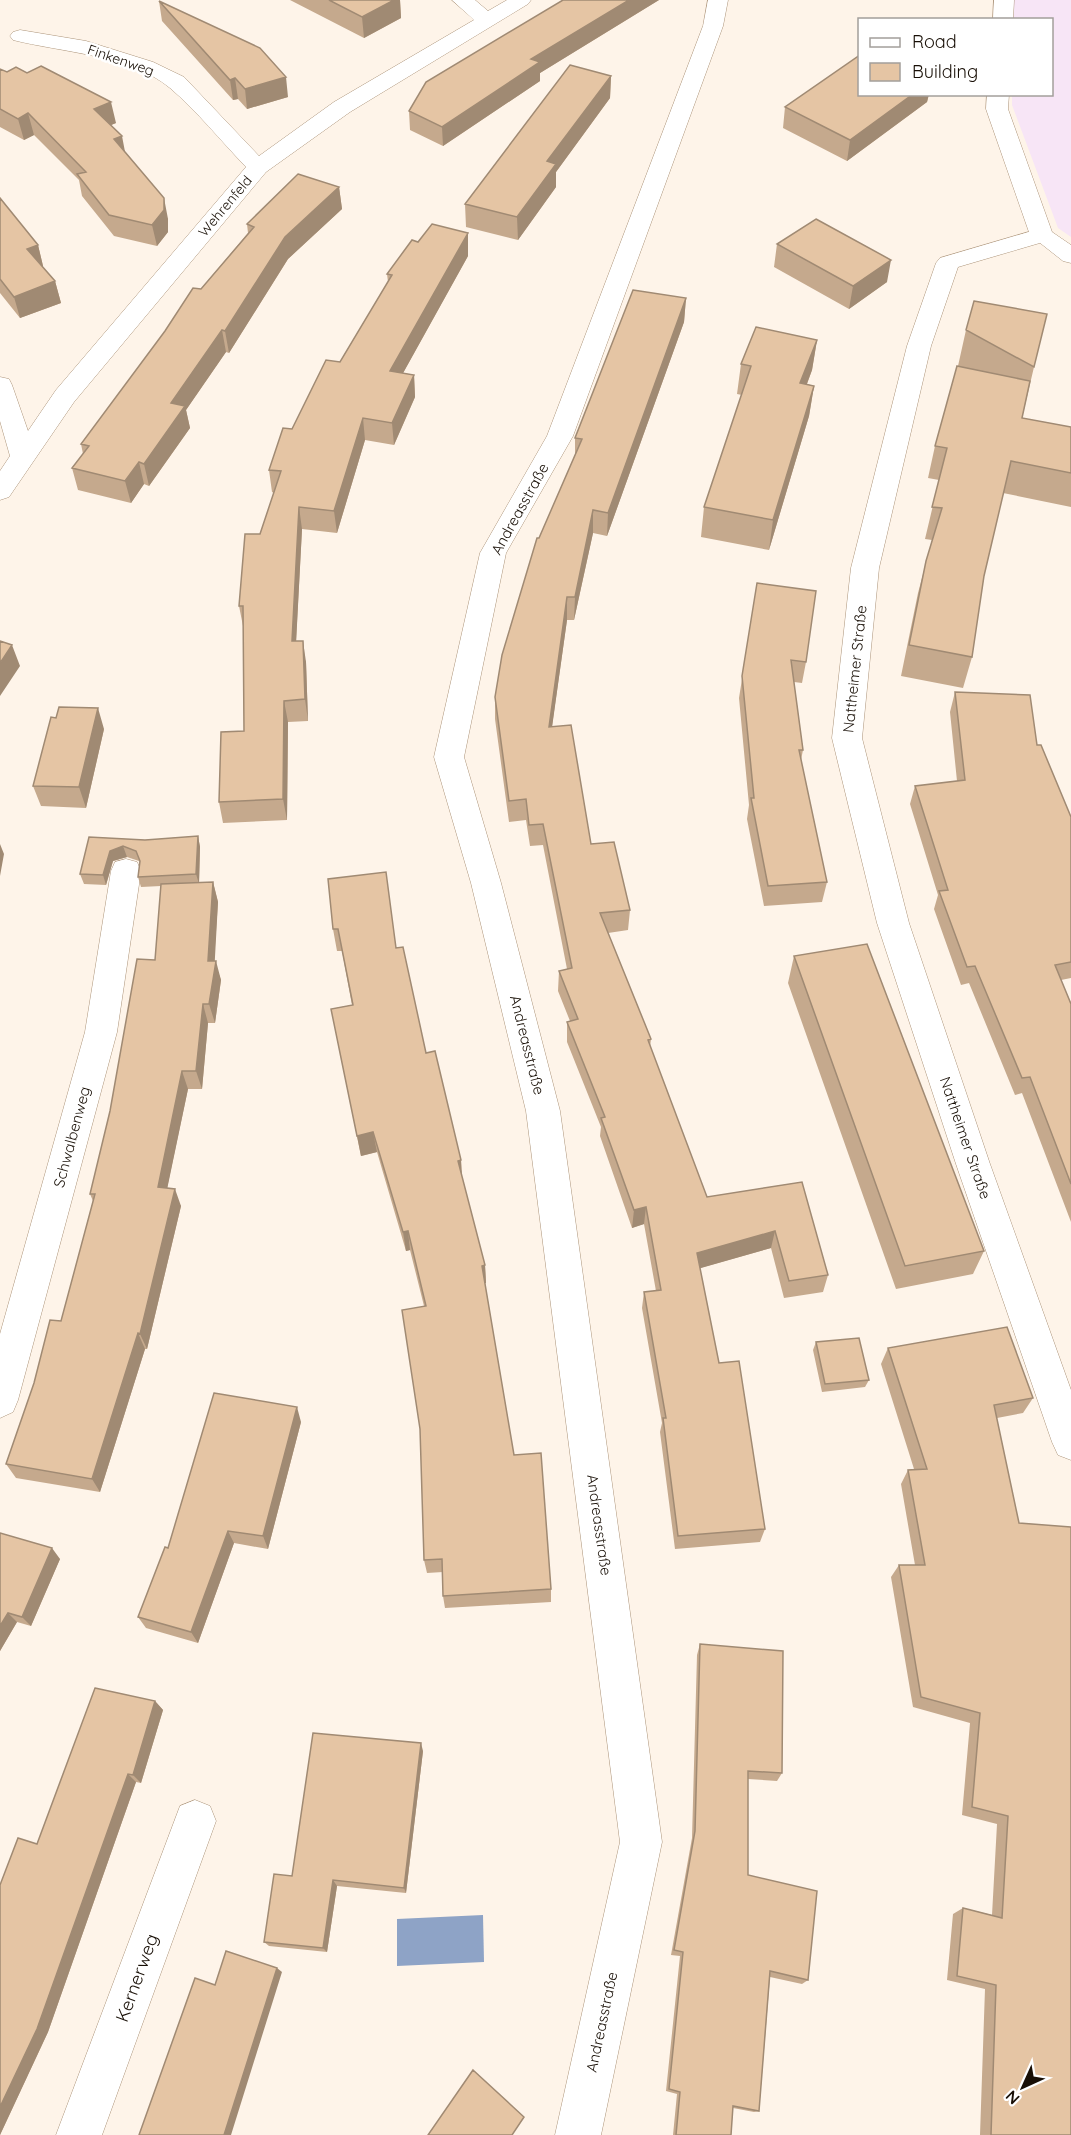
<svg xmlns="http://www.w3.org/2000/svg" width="1071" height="2135" font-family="Quicksand,sans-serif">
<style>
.commercial{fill:#f7e5f6}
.water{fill:#8ea3c6}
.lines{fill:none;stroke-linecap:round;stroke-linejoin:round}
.street-casing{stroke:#ac947a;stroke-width:1}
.secondary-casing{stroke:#ac947a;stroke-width:1}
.street{fill:#fff;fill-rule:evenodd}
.secondary{fill:#fff;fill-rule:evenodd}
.wall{fill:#c5a98d}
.shaded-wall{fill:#a08a73}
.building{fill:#e5c5a4;stroke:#a08a73;stroke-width:1.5}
.labels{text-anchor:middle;stroke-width:5;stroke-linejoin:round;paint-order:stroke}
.far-street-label{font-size:14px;fill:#180f06;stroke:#fff}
.street-label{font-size:15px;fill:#180f06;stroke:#fff}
.near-street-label{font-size:18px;fill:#180f06;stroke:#fff}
</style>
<rect width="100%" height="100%" fill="#fef4e9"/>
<path class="commercial" d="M1011,0H1071V237L1058,228L1012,105V95L1052,94V20L1011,19Z"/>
<path class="water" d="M483,1915L484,1962L397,1966V1919Z"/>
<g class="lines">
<g class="street-casing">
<path id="street" d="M452,0H475L488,11L507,0H531L528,4L350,112L266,172L74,402L9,497L0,500V471L10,456L0,421V377L9,379L12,385L28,431L56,390L246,167C221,141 197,111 170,88C131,55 60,52 13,40L10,36L13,32L20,30L86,41L153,62L184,77L259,156L334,102L474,20Z
M708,0H728L723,26L573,436L506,553L464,757L501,883L560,1111L662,1842L601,2135H555L620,1842L526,1111L471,883L434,757L480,553L547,436L703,26Z
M1042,228L1050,230L1054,235L1050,240L958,267L931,346L879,568L862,738L909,923L990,1164L1071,1390V1460L1058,1455L1052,1442L956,1164L877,923L832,738L851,568L907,346L936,263L940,258Z
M126,859L137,862L141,871L117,1032L18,1400L13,1412L0,1418V1334L85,1032L111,871L115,862Z
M195,1800L210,1806L216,1821L102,2135H56L180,1806Z"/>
</g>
<g class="secondary-casing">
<path id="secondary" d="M994,0H1014L1013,20H993Z
M987,94H1009L1008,109L1052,232L1071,245V263L1063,261L1030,235L986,109Z"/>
</g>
<use href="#street" class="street"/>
<use href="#secondary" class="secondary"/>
</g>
<path class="wall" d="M290,0H400L401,18L364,38Z
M563,0H659L540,73V81L443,146L410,130L409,111Z
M159,1L288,97L247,109L238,99L233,100L162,21Z
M0,69L116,123L111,125L125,152L168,219V232L157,246L114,236L82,196L79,180L34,135L24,140L0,127Z
M611,76L610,98L556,172V187L518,240L466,227L465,204Z
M860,94H929L927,102L847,161L783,128L785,107Z
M339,187L342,209L288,259L229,353L226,352L186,410L190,428L149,486L144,484L131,503L78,490L72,468L83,454L81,444L201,289L248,233L247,224Z
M0,198L38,245L43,266L42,267L55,281L61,303L20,318L0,293Z
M777,244L887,282L849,309L774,267Z
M468,256L403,373L414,375L415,397L394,445L365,440L337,533L302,529L296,641L306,662L308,721L288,722L287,820L223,823L219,802L244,731L243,626L239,606L260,534L274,493L272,492L269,470L292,429L340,362L388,282L387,274Z
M686,298L684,322L607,536L593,533L574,620H567L552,726L591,844L630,910L628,930L608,933L651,1039L650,1047L707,1197L802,1182L828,1275L823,1292L784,1298L771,1248L700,1268L719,1363L765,1529L760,1542L675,1549L660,1432L662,1423L642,1308L644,1292L656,1291L644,1224L632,1228L600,1136L601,1127L567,1042V1022L570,1021L558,991L559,971L567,969L543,845L530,846L526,820L509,822L495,719V697L539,538L575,455V438Z
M966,330L1034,367L1022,418L1071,427V507L1003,493L984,576L972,657L963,688L901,676L918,593L932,540L925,539L939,480L928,478L935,446L958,366Z
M817,340L812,370L807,384L814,386L809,416L769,550L701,537L704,507L742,395L737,394L741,364Z
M757,583L806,662L802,683L794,682L803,750L801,760L827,882L822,902L764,906L747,819L749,805L739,698Z
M955,692L1037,745L1071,817V978L1061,980L1071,1003V1222L1022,1093L1015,1095L969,983L961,985L934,909L938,895L910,804L915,786L957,781L950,712Z
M104,729L86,808L41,806L33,786Z
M198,836L200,847L199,882H213L218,902L214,961L221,980L215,1023H208L202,1089H188L167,1188L181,1206L147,1349H145L100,1492L16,1478L6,1464L61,1321L93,1201L90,1194L155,960L161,886L141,887L138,877L140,863L139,861L127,857L113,861L106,885L84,884L80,874L89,837L145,840Z
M328,879L396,948L426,1053L461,1160L462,1178L485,1265L486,1283H485L514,1455L551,1589V1602L445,1608L443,1596V1572L427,1573L424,1560V1306L410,1250L406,1251L377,1152L361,1156L331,1009L352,1005L342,951H337L333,929Z
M794,956L984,1251L973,1274L896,1289L788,983Z
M816,1342L869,1380L865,1387L822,1392L813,1350Z
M888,1348L1033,1398L1023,1413L997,1418L1071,2135H980L985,1989L947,1980L953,1914L963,1908L992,1915L997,1824L962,1815L970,1723L913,1707L891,1577L899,1565H915L901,1484L908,1470L914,1469L881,1364Z
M301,1422L268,1549L234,1543L198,1643L146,1628L138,1617L168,1548Z
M0,1533L60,1559L31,1626L17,1622L0,1651Z
M700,1644L782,1773L777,1781L748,1779V1875L808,1980L802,1984L770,1977L759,2111L754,2112L733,2108L731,2135H673L677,2094L666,2091L680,1956L671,1955L692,1838L697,1655Z
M155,1701L163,1710L141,1783L136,1782L48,2032L0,2135V1885L37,1844Z
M423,1751L406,1893L337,1886L327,1952L269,1946L264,1942L292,1876Z"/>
<path class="shaded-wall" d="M394,0H400L401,18L364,38L362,17Z
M629,0H659L540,73V81L443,146L442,127L531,59Z
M611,76L610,98L556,172V187L518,240L517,217L547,161Z
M286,77L288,97L247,109L245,89Z
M235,78L238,99L233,100L230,80Z
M913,94H929L927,102L847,161L850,140Z
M111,102L116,123L99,130L94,109Z
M28,113L34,135L24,140L18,119Z
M122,136L126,157L114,139Z
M339,187L342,209L288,259L229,353L225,331L285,237Z
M164,198L168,219V232L157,246L152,225Z
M468,233V256L392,393L390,371Z
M38,245L43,266L32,270L27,249Z
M891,260L887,282L849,309L853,286Z
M55,281L61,303L20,318L14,297Z
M686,298L684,322L607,536L608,513Z
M222,330L226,352L186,410L190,428L149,486L144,464L171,403Z
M817,340L812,370L796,413L800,383Z
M414,375L415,397L394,445L392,423Z
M814,386L809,416L769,550L773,520Z
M363,418L365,440L337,533L334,511Z
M139,462L144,484L131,503L125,481Z
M299,507L302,529L295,663L292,641Z
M593,510V533L574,620L575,597Z
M567,597V620L549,749V727Z
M303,641L306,662L308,721L305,699Z
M12,645L20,666L0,696V663Z
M284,701L288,722L287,820L283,799Z
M98,708L104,729L86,808L79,787Z
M198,836L200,847L199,884L196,874Z
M0,844L4,854L0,876Z
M123,846L127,857L113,861L106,885L103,875L110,851Z
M213,882L218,902L214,975L216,961L221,980L215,1023L209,1004L208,961Z
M203,1004L208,1023L202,1089L196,1071Z
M182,1071L188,1089L164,1204L158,1187Z
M373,1132L377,1152L361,1156L357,1136Z
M461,1160L462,1180L458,1161Z
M175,1189L181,1206L147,1349L140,1334Z
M646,1207L644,1224L632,1228L634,1210Z
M408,1231L410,1250L406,1251L403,1232Z
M775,1231L771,1248L694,1270L697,1253Z
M485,1265L486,1283L483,1284L482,1266Z
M138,1333L145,1349L100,1492L92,1479Z
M297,1407L301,1422L268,1549L263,1536Z
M228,1531L234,1543L198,1643L191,1632Z
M52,1548L60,1559L31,1626L22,1617Z
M8,1613L17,1622L0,1651V1626Z
M155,1701L163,1710L141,1783L133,1775Z
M421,1743L423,1751L406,1893L404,1888Z
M128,1774L136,1782L48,2032L0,2135V2107Z
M333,1880L337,1886L327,1952L323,1948Z
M277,1968L282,1972L231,2135H224Z"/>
<path class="building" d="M329,0H394L362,17Z
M563,0H629L531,59L540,62L442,127L409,111L426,82Z
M159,1L260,48L286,77L245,89L235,78L230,80Z
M860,55V94H913L850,140L785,107Z
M570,65L611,76L547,161L556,164L517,217L465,204Z
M41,66L111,102L94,109L122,136L114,139L164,198V210L152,225L109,215L77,174L86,172L28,113L18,119L0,109V69L7,72L16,67L27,73Z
M298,174L339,187L285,237L225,331L222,330L171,403L185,406L144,464L139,462L125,481L72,468L89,446L81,444L165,331L193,288L201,289L254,227L247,224Z
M0,198L38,245L27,249L55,281L14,297L0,279Z
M816,219L891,260L853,286L777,244Z
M432,224L468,233L390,371L414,375L392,423L363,418L334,511L299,507L292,641H303L305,699L284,701L283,799L219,802L221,732L244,731L243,606H239L245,534H260L281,471L269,470L283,428L292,429L326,360L340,362L392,275L387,274L412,240L418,242Z
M633,290L686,298L608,513L593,510L575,597H567L549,727L571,725L591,844L614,842L630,910L600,913L651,1039L648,1040L707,1197L802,1182L828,1275L789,1281L775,1231L697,1253L719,1363L739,1361L765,1529L678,1536L663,1418H666L644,1292L661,1290L646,1207L634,1210L601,1118L605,1117L567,1022L578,1019L559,971L572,968L543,824L529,825L526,799L509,801L495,697L502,655L537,538H539L582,439L575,438Z
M974,301L1047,314L1034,367L966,330Z
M756,327L817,340L800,383L814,386L773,520L704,507L751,366L741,364Z
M957,366L1030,381L1022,418L1071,427V473L1011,461L984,576L972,657L909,645L926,561L942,508L932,507L947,448L935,446Z
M757,583L816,591L806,662L791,660L803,750H799L827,882L768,886L751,798H754L742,676Z
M0,641L12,645L0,663Z
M955,692L1030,695L1037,745H1041L1071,817V962L1055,965L1071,1004V1184L1030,1077L1022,1078L975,966L967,967L939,891L948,890L915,786L965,780Z
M59,707L98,708L79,787L33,786L51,717L56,718Z
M198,836L196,874L138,877L140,861L136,851L123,846L110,851L103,875L80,874L89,837L145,840Z
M386,872L396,948L403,947L426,1053L435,1051L461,1160L458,1161L485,1265L482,1266L514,1455L541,1453L551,1589L443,1596L442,1559L424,1560L420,1429L402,1310L426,1306L408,1231L403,1232L373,1132L357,1136L331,1009L353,1005L338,929H333L328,879Z
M213,882L208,961H216L209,1004H203L196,1071H182L158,1187L175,1189L140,1334L138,1333L92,1479L6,1464L34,1383L50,1320L61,1321L95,1194H90L110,1111L137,959L155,960L161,884Z
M867,944L984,1251L905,1266L794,956Z
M1007,1327L1033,1398L994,1405L1019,1523L1071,1527V2135H991L996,1985L957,1976L963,1908L1002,1918L1008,1816L972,1807L980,1713L921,1697L899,1565H925L908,1470L927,1469L888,1348Z
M859,1338L869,1380L825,1384L816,1342Z
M214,1393L297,1407L263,1536L228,1531L191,1632L138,1617L165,1547L168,1548Z
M0,1533L52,1548L22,1617L8,1613L0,1626Z
M700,1644L783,1651L782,1773L748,1771V1875L817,1891L808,1980L770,1971L759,2111L733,2106L731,2135H676L680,2092L669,2089L683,1952L674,1950L695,1831Z
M95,1688L155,1701L133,1775L128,1774L37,2029L0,2107V1885L18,1838L37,1844Z
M313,1733L421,1743L404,1888L333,1880L323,1948L264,1942L274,1874L292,1876Z
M226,1951L277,1968L224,2135H139L195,1978L215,1985Z
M473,2070L524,2117L512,2135H428Z"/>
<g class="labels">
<g class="far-street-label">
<text transform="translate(121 60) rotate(19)" y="5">Finkenweg</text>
<text transform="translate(225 206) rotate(-50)" y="5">Wehrenfeld</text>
</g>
<g class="street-label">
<text transform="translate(520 509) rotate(-61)" y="5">Andreasstraße</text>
<text transform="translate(855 669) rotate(-84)" y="5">Nattheimer Straße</text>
<text transform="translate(527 1045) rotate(76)" y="5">Andreasstraße</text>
<text transform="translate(72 1137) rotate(-75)" y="5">Schwalbenweg</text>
<text transform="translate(965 1138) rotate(71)" y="5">Nattheimer Straße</text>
<text transform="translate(599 1525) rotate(82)" y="5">Andreasstraße</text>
<text transform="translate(602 2022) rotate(-78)" y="5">Andreasstraße</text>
</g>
<g class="near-street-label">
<text transform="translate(137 1978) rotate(-70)" y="6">Kernerweg</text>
</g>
</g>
<rect x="858" y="18" width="195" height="78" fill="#ffffff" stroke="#a39f9b" stroke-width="1.5"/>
<rect x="870" y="38" width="30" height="9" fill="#ffffff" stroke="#a39f9b" stroke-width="1.5"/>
<text x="912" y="48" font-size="18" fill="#180f06">Road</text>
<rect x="870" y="63" width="30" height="18" fill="#e5c5a4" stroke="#a39f9b" stroke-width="1.5"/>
<text x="912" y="78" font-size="18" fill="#180f06">Building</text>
<g transform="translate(1023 2087) rotate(225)" stroke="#ffffff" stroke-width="4.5" paint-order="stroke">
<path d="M0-4.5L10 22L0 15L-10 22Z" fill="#180f06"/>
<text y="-9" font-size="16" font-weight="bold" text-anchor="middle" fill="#180f06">N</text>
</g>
</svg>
